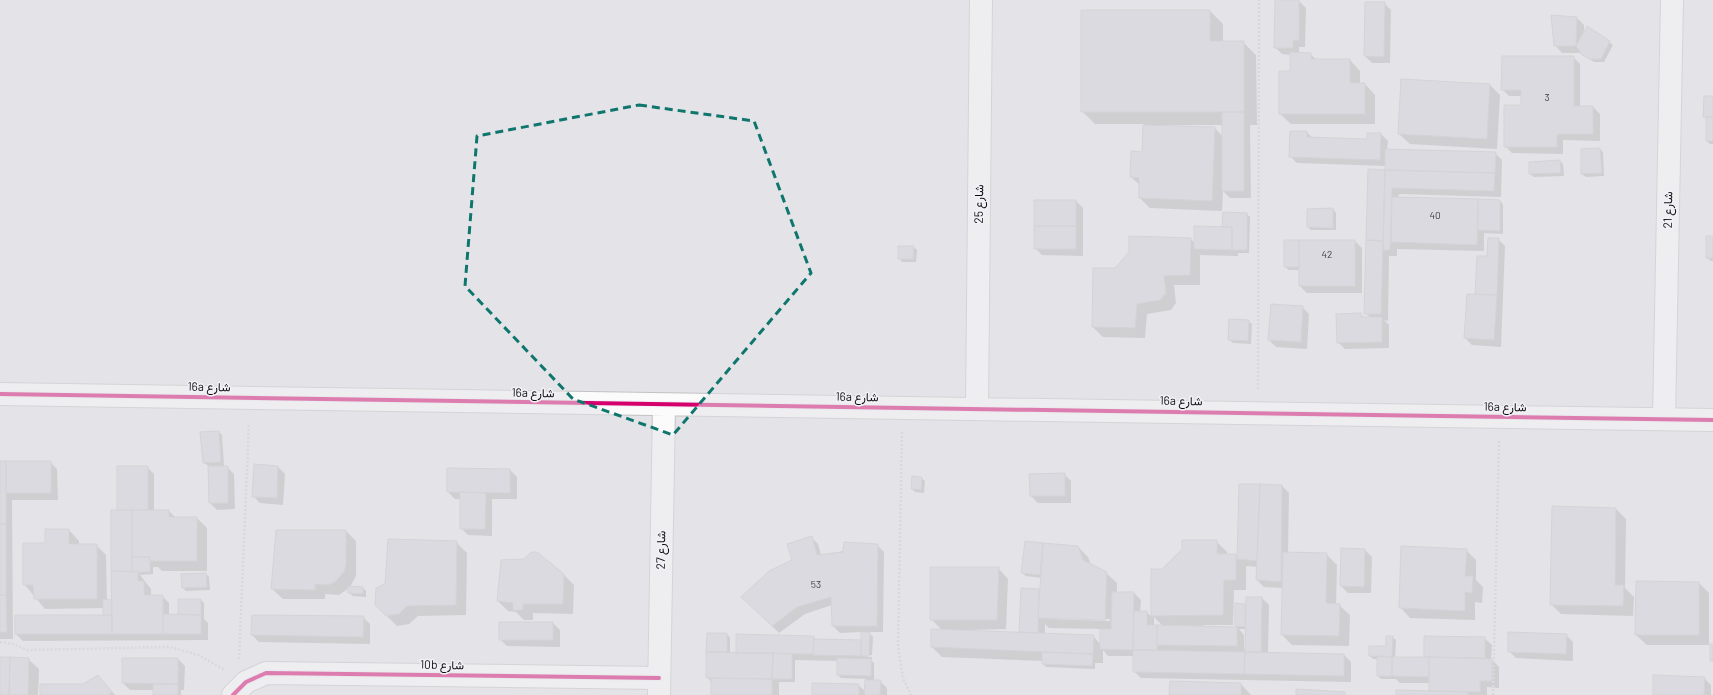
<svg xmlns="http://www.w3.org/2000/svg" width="1713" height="695" font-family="Barlow,Vazirmatn,sans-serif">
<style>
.shadow{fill:#0003;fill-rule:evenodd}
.building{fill:#ceced8;stroke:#c1c1c4}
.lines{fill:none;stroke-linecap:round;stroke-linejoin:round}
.street-casing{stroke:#c2c2c4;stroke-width:24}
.path{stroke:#cdcdce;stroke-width:2.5;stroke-dasharray:2 2;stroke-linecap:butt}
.street{stroke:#fbfbfc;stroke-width:22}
.cycleway-casing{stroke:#f1f1f7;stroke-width:6}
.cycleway{stroke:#d6006c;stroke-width:4}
.marked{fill:none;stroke:#0f766e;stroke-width:3;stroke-dasharray:8 5;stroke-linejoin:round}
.labels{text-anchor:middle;stroke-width:3;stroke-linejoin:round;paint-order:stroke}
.number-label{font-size:10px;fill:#414145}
.street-label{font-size:12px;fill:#0e0e10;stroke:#f1f1f7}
</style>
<rect width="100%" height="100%" fill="#e4e4e8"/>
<path class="shadow" d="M1299,1L1306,8L1305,47H1299V53L1310,54L1317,60H1350L1360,71V84H1365L1375,95V124H1291L1280,114L1291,72V55L1282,54L1275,47Z
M1384,3L1391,10L1390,63H1372L1365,56Z
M1210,11L1223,24V42H1243L1256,55L1257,125H1250L1251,198H1230L1223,191L1222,211L1150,208L1140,198V185L1131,177L1143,153L1144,124H1095L1082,111ZM1164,125H1223V137L1215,128L1164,126Z
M1577,18L1584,25V34L1587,27L1613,45L1604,62H1594L1581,53H1562L1555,45Z
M1573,57L1580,64V107H1593L1600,114V141L1563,140V154L1512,153L1505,146L1522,106V96H1509L1502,89Z
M1490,85L1500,95L1497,149L1410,144L1399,134Z
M1713,97V144H1710L1707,141V119L1704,116Z
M1307,132L1313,139L1368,140L1381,134L1388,141L1387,150L1495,153L1502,160L1501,197L1399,194L1398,198L1500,201L1503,204V234L1484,233V251L1397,249V256H1389L1388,321L1384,320L1389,325V348L1345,349L1338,342L1360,314L1365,318H1371L1365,313L1369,170L1386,171V166L1297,163L1290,156Z
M1600,149L1603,152L1604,176L1586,177L1582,174Z
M1560,161L1563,164L1564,176L1534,177L1530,174Z
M1076,201L1083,208V256L1042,255L1035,248Z
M1333,209L1336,213V230H1311L1308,227V210Z
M1224,213L1247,214L1250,217L1249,253H1238V256L1200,255V285H1174L1176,303L1171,310L1147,314L1145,338L1103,337L1093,327L1115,269L1190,239L1195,243L1223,228Z
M1713,237V261H1711L1707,258Z
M1498,239L1505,246L1501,347L1472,345L1465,338L1476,295L1478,257H1488Z
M1355,241L1362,248V293H1307L1300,286V270H1289L1285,267Z
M913,247L917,250L916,262H902L899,258Z
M1302,307L1309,314L1307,349L1276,347L1269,340Z
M1248,321L1252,324L1251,344L1233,343L1229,340Z
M219,432L222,435L224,467H227L234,474L235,509L217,510L210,503L209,466L204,463Z
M0,462H50L57,469L58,500H12L13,639H0Z
M147,467L154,474V511H169L176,518H197L207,528V571H162L158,567H153V574L140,575L151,589V596H162L169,603V615H181L179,614L201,600L204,603V619L208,623V640L23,641L16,634L104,616V608L45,609L24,584L46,544L69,530L79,541V545H96L106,555L107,600L112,601L118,511Z
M278,467L285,474L283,505L260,503L253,496Z
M510,470L517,477V499H492V536L468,535L461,528V499H455L448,492Z
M1064,474L1071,481V503H1038L1031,496Z
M921,478L925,481L924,493L915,492L912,489Z
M1282,486L1289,493L1288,553L1326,554L1337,565L1336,605H1339L1350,615L1349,646L1292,645L1282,635L1283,588L1264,587L1257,580L1258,567L1246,566V590H1234L1233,625H1203V627L1237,628L1236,626V604L1246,605L1262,598L1269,605L1268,653L1344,655L1351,662V682L1141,678L1134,671V656H1108L1103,650V663H1095V669L1046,667L1043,664V661L942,657L932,647L942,630L931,619L998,568L1008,579L1006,629L968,630V631L1022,633L1020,632L1039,590L1041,592L1042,578L1026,576L1022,573L1026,542L1078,547L1088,557L1091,565L1106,573L1117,583V593H1134L1141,600L1140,612H1146L1152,617V570H1163L1216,541L1227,552V555L1238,556ZM1049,617L1110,619V621L1049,619ZM1154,617L1163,626H1154ZM1045,624L1049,628L1101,629V645L1093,636L1045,634ZM1239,629H1246V649H1244V635Z
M1553,507L1616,509L1626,519L1625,588L1634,597L1633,616L1561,614L1551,604Z
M346,531L356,541V576L350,587L363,588L366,591V597L353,596L349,593V588L339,595L325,594V599H283L272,589Z
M811,537L818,544L821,555L877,545L884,552L883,632H868L873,637L872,655H867V657H872V659H870L874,663V681H880L887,688V695H813L858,685L866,692V679L841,678L838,675V661L795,660V682H779V695H712V683L707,677L708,634H727L730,638V653L737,654L813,637L816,640L862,642V632L840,633L833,626L832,605L805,614L779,633L743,597L793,560Z
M456,542L467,553L466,615L418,616L409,624L397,626L387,616Z
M1365,550L1372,557L1371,593H1348L1341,586Z
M1466,550L1476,560V580L1483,587L1482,603L1475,602V620L1410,618L1400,607Z
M206,574L209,577L210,590L186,591L183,588Z
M564,575L574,585L573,614L533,613V620H524L516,612L508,611L498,601Z
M1699,583L1709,593V645H1647L1636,635Z
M363,617L370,624V644L259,642L252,635Z
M553,623L560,630V647L507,646L500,639Z
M1566,635L1573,642V661L1516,658L1509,651Z
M1392,637L1396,640L1395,658H1425L1484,638L1492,645L1491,659L1499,667V688L1487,687V695H1397L1431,692L1430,683H1400L1396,679H1381L1378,676V659H1373L1370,656L1387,647Z
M0,658L28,659L39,669L38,695H0Z
M178,659L185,666L184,690H181V695H154V690H130L123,683Z
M98,676L115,695H41L83,685Z
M1704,678L1711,685V695H1654Z
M1241,684L1251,695H1170Z"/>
<path class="building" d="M1275,0H1299V40H1293V48H1274Z
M1365,2H1385L1384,57L1364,56Z
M1081,10H1210V41H1244V112H1081Z
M1551,15L1577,17L1576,46H1554Z
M1587,26L1610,41L1601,59H1590L1582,55L1576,46Z
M1290,52L1311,53V59H1350V83H1365V114H1279V71H1290Z
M1502,56H1574V106H1593V134H1557V147H1504V105H1521V90H1501Z
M1401,79L1490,84L1487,139L1398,134Z
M1704,96H1713V117H1703Z
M1222,112H1244V191H1222Z
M1706,117H1713V141H1706Z
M1143,125L1215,127L1212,201L1139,198V178L1130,177L1131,151L1142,152Z
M1290,131H1307V137L1367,139V133H1381L1380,160L1289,157Z
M1600,148L1602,173L1581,174V149Z
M1385,149L1496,152L1495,173L1385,170Z
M1560,160L1561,173L1529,174V162Z
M1368,169L1385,170L1383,241L1366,240Z
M1385,170L1495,173L1494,191L1392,188L1390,250H1383Z
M1392,197L1478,199L1477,245L1391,242Z
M1478,199L1500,200V231L1478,230Z
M1034,200H1076V226H1034Z
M1333,208V228L1307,227V209Z
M1223,212L1247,213V250H1232V227H1222Z
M1034,226H1076V249H1034Z
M1194,226L1232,227V250L1194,249Z
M1129,236L1191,238L1190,275L1164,276L1166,293L1160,300L1137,304L1135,328L1092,327L1093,268H1115L1129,252Z
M1706,236H1713V258H1706Z
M1488,238H1499L1497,295L1475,294L1477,256H1487Z
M1284,240H1299V267H1284Z
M1299,240H1355V286H1299Z
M1366,240L1383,241L1381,314H1364Z
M898,246H914L913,259H898Z
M1467,294L1497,295L1494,340L1464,338Z
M1271,304L1303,306L1301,342L1268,340Z
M1361,313V317H1382V342L1337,343L1336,314Z
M1229,319L1249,320L1248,341L1228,340Z
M219,431L221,462L203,463L200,432Z
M0,461H6V524H0Z
M6,461H51V493H6Z
M254,464L278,466L277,498L252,497Z
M117,466H148V510H117Z
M208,466H228V503H209Z
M447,468L510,469V493L447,492Z
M1065,473V496H1030L1029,474Z
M912,476L922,477L921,490L911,489Z
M1239,484H1260L1257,561L1237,559Z
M1260,484L1282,485L1281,582L1256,580Z
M460,492L486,493L485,529H460Z
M1552,506L1616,508L1615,585H1624L1623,606L1550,605Z
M111,510H132V572L111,571Z
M132,510H169V517H197V561H150V557H132Z
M0,524H6V595H0Z
M45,529H69V544H97V599H34L33,585H23V543H45Z
M276,530H346V565L344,572L335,582L328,585L315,584V590L271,589Z
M812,536L817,555L843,552L844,542L878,544L877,626H832L831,597L797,607L772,626L741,597L769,571L792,560L787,544Z
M388,539L457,541L456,605L407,606L399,614L386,616L375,605L376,588L385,584Z
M1182,540H1217V554H1236V580H1224L1223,615L1151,616V569H1162L1182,549Z
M1025,541L1043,543L1040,575L1021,573Z
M1043,543L1078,546L1083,560L1107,572L1105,620L1038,618Z
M1401,546L1467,549L1465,576H1473L1472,593L1465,592V611L1399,608Z
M1341,548L1365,549L1364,587L1340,586Z
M531,552H537L564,574L563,604H523V610H513V603L497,601L501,560L524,559Z
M1283,552L1327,553L1326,603L1340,604L1339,636L1281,635Z
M132,557H150V572H132Z
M930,567H999L997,620H930Z
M111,571H138V581H144V595H163V634H112Z
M206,573L207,587L182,588L181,574Z
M1636,581L1699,582V635H1635Z
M348,586L363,587V594L348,593Z
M1021,588L1039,589L1038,633L1019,632Z
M1112,592H1134L1133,650L1100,649V629H1111Z
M0,595H6L7,632H0Z
M1246,597H1262L1261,652H1245Z
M103,599L112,600V615H103Z
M178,599H201V615L178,614Z
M1235,603L1245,604V627L1235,626Z
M1134,611H1147V625H1157V650H1133Z
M163,614L201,615V634H163Z
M15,615H112V634H15Z
M252,615L364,616L363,637L251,635Z
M499,622H553V640H499Z
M1157,625L1237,627V646L1157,645Z
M931,629L1094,635L1093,654L931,647Z
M861,632H870L869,656H861Z
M1508,632L1567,634L1566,654L1508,652Z
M707,633H727V652H706Z
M736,634L814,636L813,654L736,653Z
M1386,636H1393L1392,657L1369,656V646H1386Z
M1424,636L1485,637V658L1424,657Z
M814,639L861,640V656L813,655Z
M1710,644H1713V661H1710Z
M1133,650L1245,652L1244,674L1133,672Z
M706,652L773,653L772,679L706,678Z
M1042,652L1093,654L1092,666L1042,664Z
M1245,652L1344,654V676L1244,674Z
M773,653L792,654V679H772Z
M1377,656L1392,657V676H1377Z
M0,657H10L9,695H0Z
M10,657L29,658L28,695H9Z
M1392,657H1429V677L1392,676Z
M1429,657L1492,659V681H1480V692L1429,691Z
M122,658H178V684L122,683Z
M837,658L871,659V676L837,675Z
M98,675L112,692L108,695H40V684H83Z
M1653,675L1705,677L1704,695H1653Z
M711,678L772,679V695H711Z
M865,680H881L880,695H864Z
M1170,681L1241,683V695H1169Z
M812,683L859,684V695H812Z
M153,684H178V695H153Z
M1296,689L1345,692V695H1296Z
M1396,690L1468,692V695H1396Z"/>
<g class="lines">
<g class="street-casing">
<path id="street" d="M0,394C571,404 1142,411 1713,420
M977,408L981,0
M1664,419L1672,0
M233,695L246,682L266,673L659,678
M659,695L664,406"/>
</g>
<path class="path" d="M1258,389L1259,0
M902,432L898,647L903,678L911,695
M0,642L13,644L27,650L170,647L198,655L225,670
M239,659L249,423
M1493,695L1499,440"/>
<use href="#street" class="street"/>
<g class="cycleway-casing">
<path id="cycleway" d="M0,394C571,404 1142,411 1713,420
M233,695L246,682L266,673L659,678"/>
</g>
<use href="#cycleway" class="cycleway"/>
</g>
<path d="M0 0H1713V695H0ZM639,105L754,121L811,273L673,435L573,399L465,286L477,136Z" fill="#e4e4e8" fill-opacity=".55" fill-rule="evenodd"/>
<path class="marked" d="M639,105L754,121L811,273L673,435L573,399L465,286L477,136Z"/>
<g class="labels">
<g class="number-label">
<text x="1547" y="101">3</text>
<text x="1435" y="219">40</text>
<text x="1327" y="258">42</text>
<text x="816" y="588">53</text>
</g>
<g class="street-label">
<text transform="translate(979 204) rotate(-89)" y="4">شارع 25</text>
<text transform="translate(1668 210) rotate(-89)" y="4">شارع 21</text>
<text transform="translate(209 387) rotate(1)" y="4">16a شارع</text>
<text transform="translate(533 393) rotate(1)" y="4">16a شارع</text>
<text transform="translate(857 397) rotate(1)" y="4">16a شارع</text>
<text transform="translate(1181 401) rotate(1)" y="4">16a شارع</text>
<text transform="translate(1505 407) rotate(1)" y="4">16a شارع</text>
<text transform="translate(661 550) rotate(-89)" y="4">شارع 27</text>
<text transform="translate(442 665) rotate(1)" y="4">10b شارع</text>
</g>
</g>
</svg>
